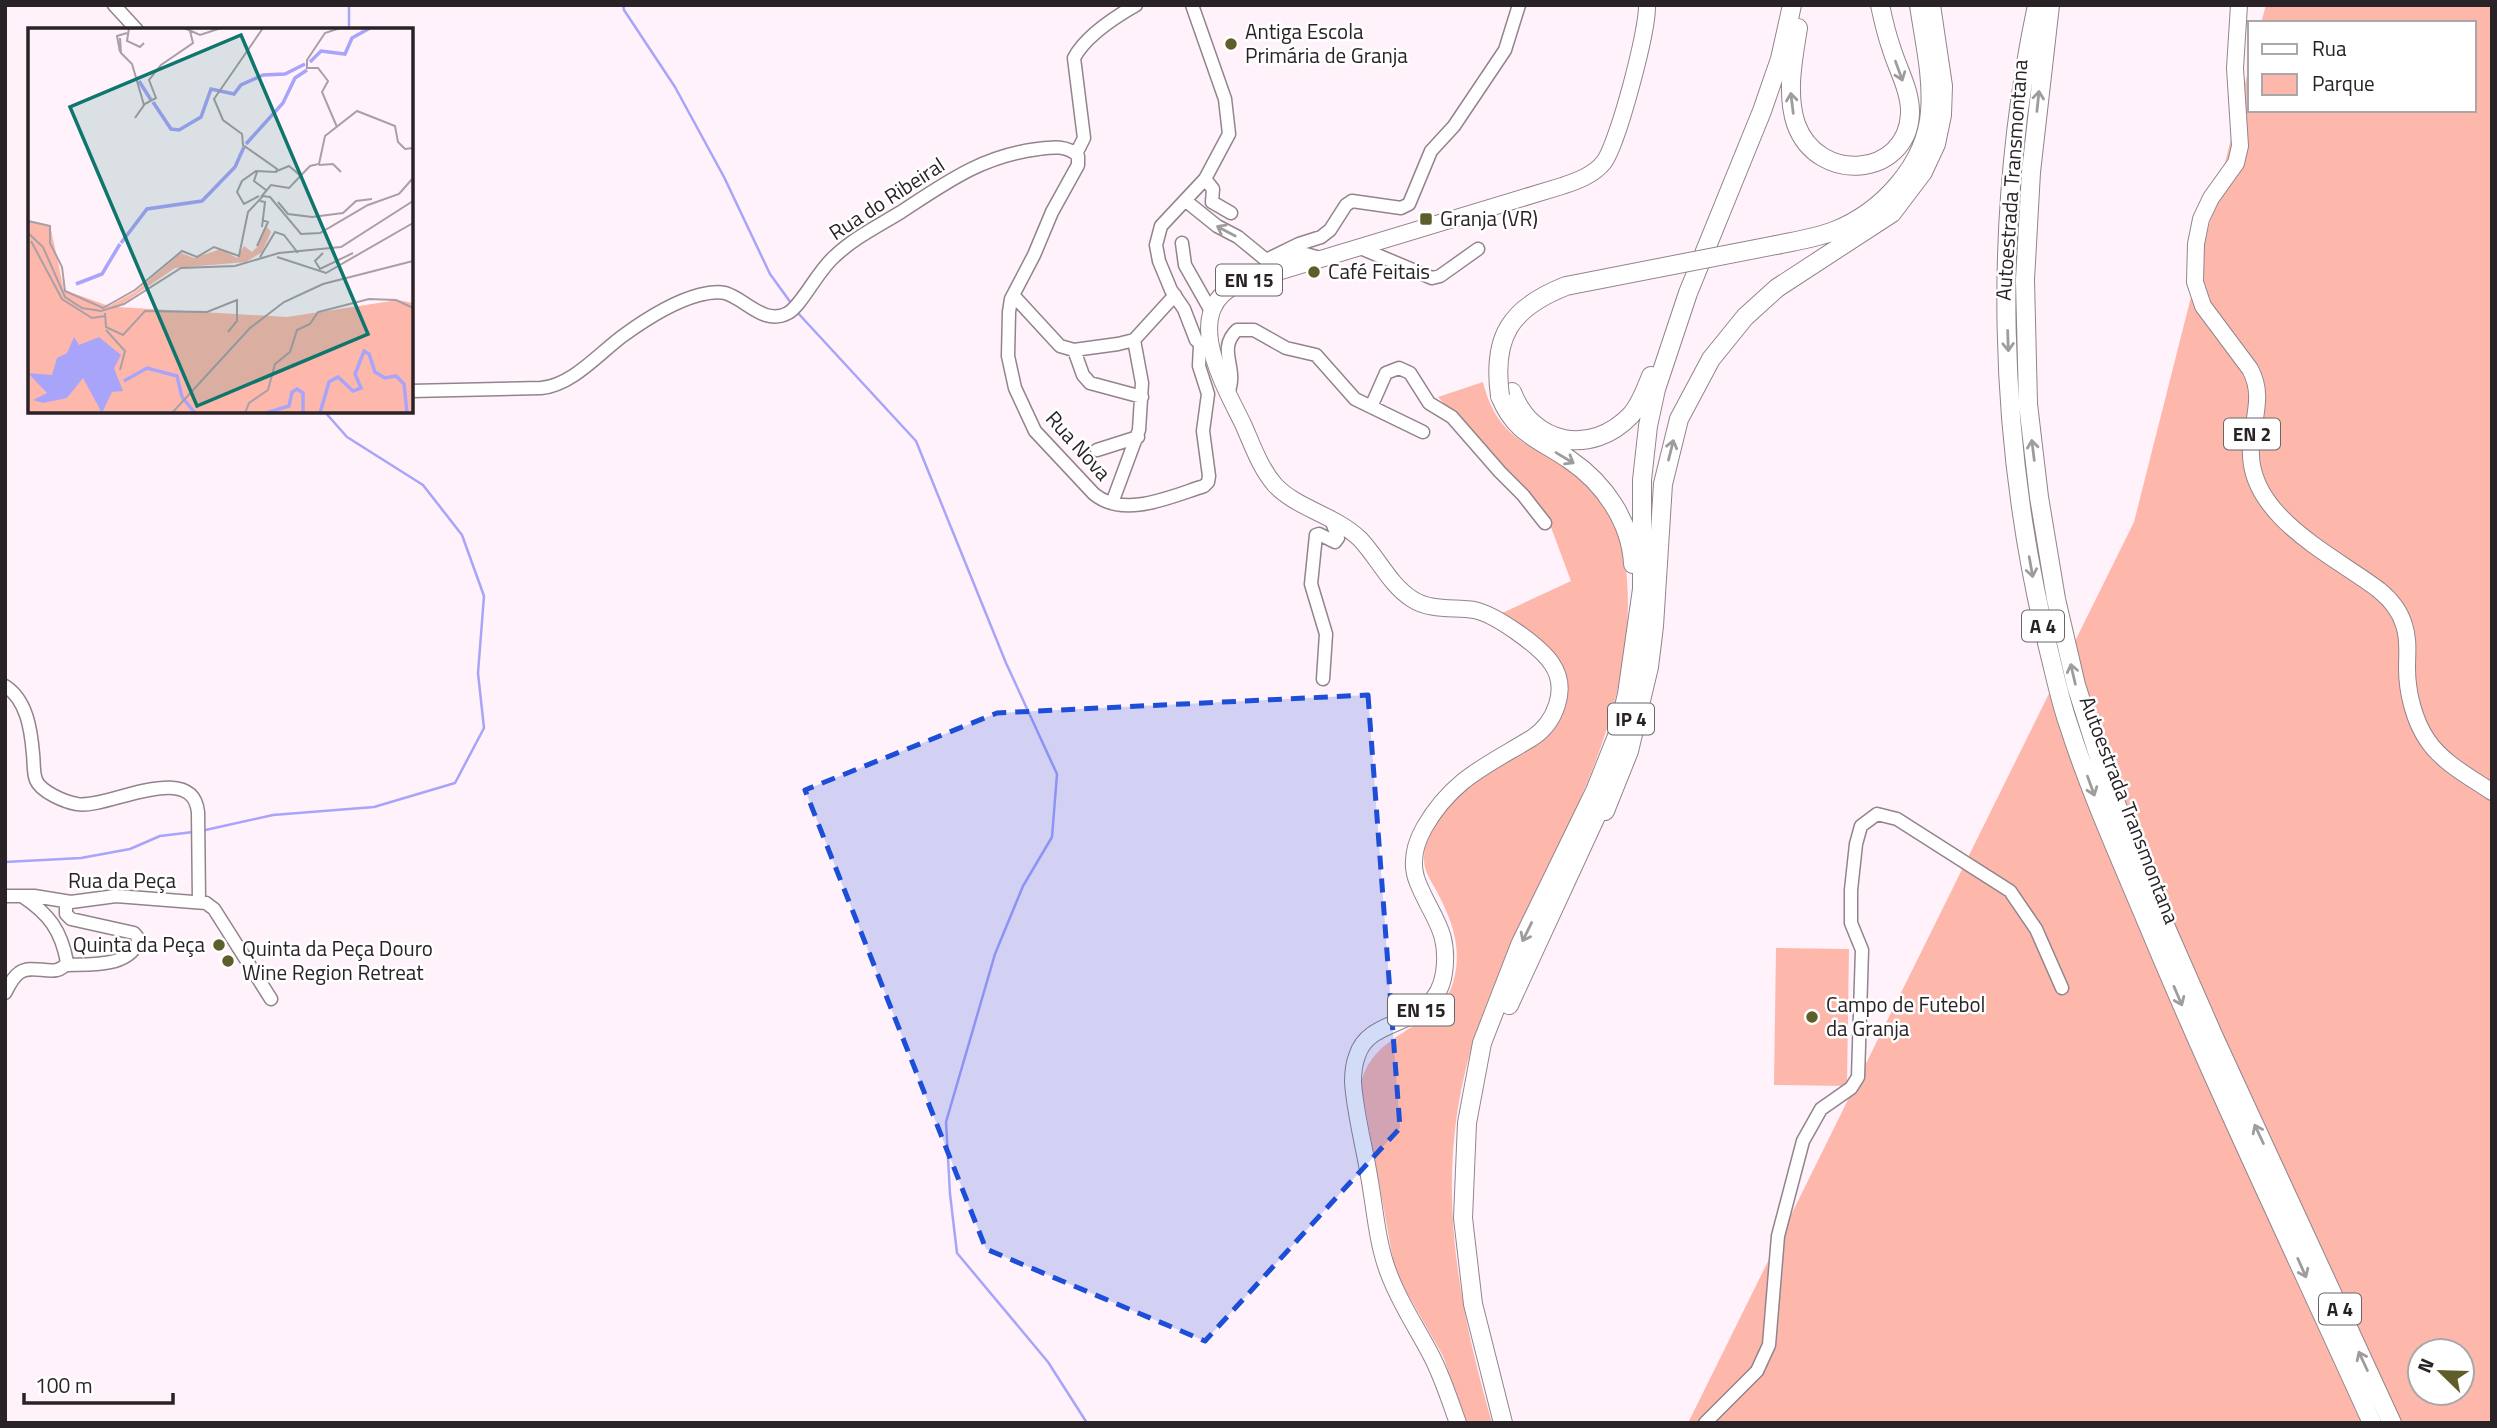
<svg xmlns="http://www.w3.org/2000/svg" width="2497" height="1428" font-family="'Titillium Web',sans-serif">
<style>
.green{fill:#feb8ab;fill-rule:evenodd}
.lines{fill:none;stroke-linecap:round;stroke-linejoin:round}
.stream{stroke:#a8a4fa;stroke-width:2.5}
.minor-casing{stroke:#92848d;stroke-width:15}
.major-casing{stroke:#92848d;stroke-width:18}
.highway-casing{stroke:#92848d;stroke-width:20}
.minor{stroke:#fff;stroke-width:12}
.major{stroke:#fff;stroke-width:16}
.highway{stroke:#fff;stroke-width:18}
.highway-bridge-casing{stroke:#92848d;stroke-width:20;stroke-linecap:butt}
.highway-bridge{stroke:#fff;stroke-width:18}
.oneway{stroke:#9f9c9e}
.marked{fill:#1d4ed8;fill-opacity:0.2;stroke:#1d4ed8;stroke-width:5;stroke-dasharray:14 9;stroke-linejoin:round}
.poi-dot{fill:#5e5e2b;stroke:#fff;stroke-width:2.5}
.labels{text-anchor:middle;stroke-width:5;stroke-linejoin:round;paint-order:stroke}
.shield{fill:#fff;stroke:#696568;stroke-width:2}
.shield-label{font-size:19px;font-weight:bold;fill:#292327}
.poi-label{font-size:21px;fill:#292327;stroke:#fff;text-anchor:start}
.street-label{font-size:21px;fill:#292327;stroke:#fff}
.inset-river{fill:none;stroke:#a8a4fa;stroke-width:3.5}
.inset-road{fill:none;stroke:#a99fa6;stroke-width:2}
.view{fill:#0f766e;fill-opacity:0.15;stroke:#0f766e;stroke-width:3.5}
.inset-edge{fill:none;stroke:#292327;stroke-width:3.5}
</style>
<rect width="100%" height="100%" fill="#fff2fb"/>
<path class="green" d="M2266,5H2492V1423H1688L2134,522L2250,64V110H2474V23H2261ZM2420,1351H2462V1393H2420Z
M1483,382C1498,442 1532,443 1576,475C1605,496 1622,532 1626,568C1644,737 1529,877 1477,1030C1432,1165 1454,1290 1492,1423H1467L1443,1356L1402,1284L1394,1265L1361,1084C1371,1031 1439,1029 1453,983C1463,948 1452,920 1436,890C1431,881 1424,871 1424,860C1423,841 1435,822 1445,806L1563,711C1583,659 1535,640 1500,614L1571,581L1549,522L1438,397Z
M1776,948L1849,949L1847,1086L1774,1085Z"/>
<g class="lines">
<path class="stream" d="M349,5V30
M623,5L624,10L675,87L724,177L770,274L791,303
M797,312L916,441L1006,663L1057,774L1052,837L1023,886L995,954L946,1122L950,1194L957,1253L1048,1362L1087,1423
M201,831L273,815L374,807L455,783L484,728L478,673L484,596L462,535L423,485L347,437L324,411
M5,862L81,858L130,849L160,836L193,832"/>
<g class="minor-casing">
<path id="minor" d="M114,5L137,30
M1192,5L1225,99L1229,134L1205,179L1161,226L1156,245L1159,261L1171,290L1184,309L1196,340L1205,347
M1076,154L1084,138L1074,58C1085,37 1115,17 1136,5
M1205,179L1213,189L1212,202L1231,213
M1186,201L1217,226L1238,237L1266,260L1274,261L1302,253L1320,258
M1182,243L1185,265L1211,311
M1358,247L1432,278L1440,276L1478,249
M1266,260L1299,244L1321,237L1330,230L1346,205L1352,201L1401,208L1409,204L1431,151L1454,126L1505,50L1519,5
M1013,295L1060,346L1074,350L1118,344L1134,340L1175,295
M1074,350L1083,375L1090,383L1142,397
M411,391L541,388C573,385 599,353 624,335C646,319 673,302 699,295C707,293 716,291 725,293C746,299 764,326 788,313C802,305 818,270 835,256C854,238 878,226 901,212C947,182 982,156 1038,149C1053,147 1067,145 1078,156V165L1052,212L1034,255L1011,299L1009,312L1008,356L1015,388L1035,431L1094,494C1124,519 1172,496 1204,486L1208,482L1209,476L1203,431L1208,394L1199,366L1200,345
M1228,393C1239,368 1216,350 1237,330H1254L1286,348L1316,355L1355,399L1423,432
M1371,407L1386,373L1399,368L1410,373L1429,403L1452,417L1500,472L1523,495L1545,523
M1097,450L1138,437
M1112,503L1139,430L1142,383L1134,340
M1323,679L1326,634L1311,584L1316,535L1319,534L1335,542L1338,538L1330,517
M5,686C27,700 31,730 33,754C34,762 33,772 36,780C41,792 65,802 77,804C105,810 192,759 198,812L199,902
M5,896H34L71,902L116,896L206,903L214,909L271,999
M66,965C90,964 131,968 139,939L134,933L71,919L66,914V902
M5,993C9,986 12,978 19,973C33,962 58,980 67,962C61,930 49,914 22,896
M1705,1423L1757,1371L1769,1345L1778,1236L1803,1141L1821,1109L1851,1088L1858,1077L1862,950L1851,923V890L1856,844L1861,826L1877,814L1897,819L2010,891L2036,929L2062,988"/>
</g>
<g class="major-casing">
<path id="major" d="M2239,5L2235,68L2240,146L2236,163L2211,198L2201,219L2196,244L2195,282L2203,306L2250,369C2265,396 2252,420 2251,448C2247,516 2333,555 2379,590C2390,599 2400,611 2404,625C2409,639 2407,654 2407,668C2407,692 2414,721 2428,741C2443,763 2470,777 2492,792
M1458,1423C1450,1401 1443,1379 1433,1359C1419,1331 1400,1304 1389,1274C1377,1244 1375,1208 1369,1176C1364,1145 1355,1113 1353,1082C1353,1073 1354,1064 1357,1056C1370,1013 1435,1031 1444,973C1450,931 1432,918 1418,883C1410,864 1414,846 1424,828C1452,779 1486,766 1532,738C1555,723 1569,689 1552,664C1540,646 1495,614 1474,610C1454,607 1430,611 1412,599C1390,585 1378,558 1360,539C1335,515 1296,508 1275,485C1260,468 1252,444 1243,424C1224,385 1180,311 1238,284L1562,186C1577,181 1594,175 1604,162C1618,143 1648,30 1647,5"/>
</g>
<g class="highway-casing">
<path id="highway" d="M2037,5C1992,217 1997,441 2049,651C2055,675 2060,700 2068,723C2090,792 2120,858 2148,925C2218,1093 2297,1257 2372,1423
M2050,5L2031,172L2025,280L2028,404L2039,497L2056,599L2076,685L2102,767L2147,884L2214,1037L2392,1423
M1798,28C1793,59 1786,94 1796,124C1818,185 1907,177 1910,114C1911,91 1897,68 1891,47C1886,33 1883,19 1880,5
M1776,245C1795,241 1816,238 1834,231C1882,212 1926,165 1930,112C1933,77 1924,40 1919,5
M1512,392C1532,445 1591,457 1631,415C1640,405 1646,389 1651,376
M1500,396C1515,434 1540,439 1570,460C1604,483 1631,522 1633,564
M1605,811L1629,751L1649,667L1654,626L1663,484L1679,419L1711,359L1745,317L1777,288L1892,213L1923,172L1936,144L1942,115L1943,86L1931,5
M1509,1005L1604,799
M1503,1423L1473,1304L1463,1218L1467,1123L1482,1043L1520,945L1595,791L1617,736L1627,694L1642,589V480L1648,426L1656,389L1688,293L1762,111L1780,59L1792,5"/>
</g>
<use href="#minor" class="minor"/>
<use href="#major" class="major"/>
<use href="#highway" class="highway"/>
<g class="highway-bridge-casing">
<path id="highway-bridge" d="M1500,396C1492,337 1510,308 1566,286L1776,245"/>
</g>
<use href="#highway-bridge" class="highway-bridge"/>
</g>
<defs><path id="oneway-shaft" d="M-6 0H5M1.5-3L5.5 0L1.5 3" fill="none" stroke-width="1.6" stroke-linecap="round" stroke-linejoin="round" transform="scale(1.75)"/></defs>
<g class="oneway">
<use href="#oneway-shaft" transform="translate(1899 71) rotate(70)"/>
<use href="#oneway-shaft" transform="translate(2038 101) rotate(-84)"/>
<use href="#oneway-shaft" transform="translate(1792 103) rotate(-97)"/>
<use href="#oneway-shaft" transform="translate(1226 231) rotate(-152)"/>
<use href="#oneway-shaft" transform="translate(2008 341) rotate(88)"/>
<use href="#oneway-shaft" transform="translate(1671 450) rotate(-76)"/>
<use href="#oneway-shaft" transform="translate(2033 450) rotate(-97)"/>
<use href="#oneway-shaft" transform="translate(1565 458) rotate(31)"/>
<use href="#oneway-shaft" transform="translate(2031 567) rotate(80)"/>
<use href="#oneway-shaft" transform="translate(2073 674) rotate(-103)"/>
<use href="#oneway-shaft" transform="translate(2091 786) rotate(70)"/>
<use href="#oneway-shaft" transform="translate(1527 932) rotate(116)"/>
<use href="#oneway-shaft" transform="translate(2178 996) rotate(67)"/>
<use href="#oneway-shaft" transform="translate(2259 1134) rotate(-115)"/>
<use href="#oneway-shaft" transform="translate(2302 1268) rotate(66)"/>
<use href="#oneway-shaft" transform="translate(2363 1361) rotate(-115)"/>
</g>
<path class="marked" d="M1368,695L1400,1128L1205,1341L986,1249L805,790L997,713Z"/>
<g class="poi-dot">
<circle cx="1231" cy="44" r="7"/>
<rect x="1419" y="212" width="14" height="14" rx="3.5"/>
<circle cx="1314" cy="272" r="7"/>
<circle cx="219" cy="945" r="7"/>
<circle cx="228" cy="961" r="7"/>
<circle cx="1812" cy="1017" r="7"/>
</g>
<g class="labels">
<g class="shield">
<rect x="1216" y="264.5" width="66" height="31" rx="5"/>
<rect x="2224" y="418.5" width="56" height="31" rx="5"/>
<rect x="2022" y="610.5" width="42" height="31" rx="5"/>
<rect x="1608" y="703.5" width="46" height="31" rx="5"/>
<rect x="1388" y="994.5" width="66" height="31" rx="5"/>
<rect x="2319" y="1293.5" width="42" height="31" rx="5"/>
</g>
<g class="shield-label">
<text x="1249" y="287">EN 15</text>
<text x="2252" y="441">EN 2</text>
<text x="2043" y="633">A 4</text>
<text x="1631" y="726">IP 4</text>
<text x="1421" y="1017">EN 15</text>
<text x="2340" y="1316">A 4</text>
</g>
<g class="poi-label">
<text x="1245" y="39">Antiga Escola<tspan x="1245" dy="24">Primária de Granja</tspan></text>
<text x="1440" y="226">Granja (VR)</text>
<text x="1328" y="279">Café Feitais</text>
<text x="205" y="952" text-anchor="end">Quinta da Peça</text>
<text x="242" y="956">Quinta da Peça Douro<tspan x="242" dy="24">Wine Region Retreat</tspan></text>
<text x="1826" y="1012">Campo de Futebol<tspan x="1826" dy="24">da Granja</tspan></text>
</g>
<g class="street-label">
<text transform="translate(2012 180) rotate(-86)" y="7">Autoestrada Transmontana</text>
<text transform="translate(887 199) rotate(-33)" y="7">Rua do Ribeiral</text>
<text transform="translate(1078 446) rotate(48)" y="7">Rua Nova</text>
<text transform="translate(2129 810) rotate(69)" y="7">Autoestrada Transmontana</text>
<text x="122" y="888">Rua da Peça</text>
</g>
</g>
<g transform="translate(28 28)">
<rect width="385" height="385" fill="#fff2fb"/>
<path d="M0,192L22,197L36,262L81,278L107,264L153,225L166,230L193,221L209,230L216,218L224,224L229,219L239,199L243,204L234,224L218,234L147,240L90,279L259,289L370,272L385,275V385H0Z" fill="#feb8ab"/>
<path d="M46,309L51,317L71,309L93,327L86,340L95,363L84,364L74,385L55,350L39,370L15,375L5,372L19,365L0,345L24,347L29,330L39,325Z" fill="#a8a4fa"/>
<path class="inset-river" d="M282,34L293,23L317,26L324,10L342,0M111,53L123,72M125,74L143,101L151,102L173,89L183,61L206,66L213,57L235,47L257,46L277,36M218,116L255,75L267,50L279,42M93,215L119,181L174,173L207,139L216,119M48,256L74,246L92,216M96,353L119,340L149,348L154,369L167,385M238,385L261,378L264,364L269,361L275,365V385M292,385L301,354L310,349L325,363L333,360L327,346L336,323L341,326L347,344L357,350L368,348L376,356L379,385"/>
<path class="inset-road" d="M101,0L99,13L112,19L116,15M156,0L172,7L193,0M92,10L93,25L104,36L116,77L107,90M92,24L89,8L99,5M115,77L128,70L121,52L133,37L165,15L162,3M309,99L294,64L300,53L290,40H279V32L297,5L312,0M291,137L305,136L313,144M249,143L261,138L274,149M229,144L226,153L238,162M231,168L216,176L209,164L214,153L228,143L248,144L249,141L215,117L214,106L195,92L186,71L235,0M233,169L243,157L261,160L282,138L291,136L297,108L329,83L367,98L370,114L377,121L385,120M232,173L237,174L234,199M250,174L260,186L284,189L315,185L328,173L344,171M0,193L22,198V215L34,239L37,263L75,280L107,262L154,223L169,229L186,219L211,228L220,184L235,168L242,169L273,206L292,205L340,177L371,166L385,150M0,205L15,219L37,269L54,280L73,283L96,276L153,240L207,238L251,225L313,219L385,173M3,213L34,271L64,290L77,288M229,218L240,194L234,192M295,225L287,233L292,241L325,225M232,229L247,204L256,207L270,225M249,229L298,245L385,195M77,285L78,299L95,307L117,283L179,284L209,272V293L200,304M78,302L97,323L92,342M144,385L222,300L256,274L295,256L385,233M217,385L221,375L240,362L247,336L262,324L269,302L282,296L290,284L341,271L368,272L385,280"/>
<path class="view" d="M213,7L340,306L169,378L42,79Z"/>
<rect width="385" height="385" class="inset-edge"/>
</g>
<rect width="2497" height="1428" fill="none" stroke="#292327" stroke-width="14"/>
<rect x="2248" y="21" width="228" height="91" fill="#ffffff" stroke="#a9a7a9" stroke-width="2"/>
<rect x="2262" y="44" width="35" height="10" fill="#ffffff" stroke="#a9a7a9" stroke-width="2"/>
<text x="2312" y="56" font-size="21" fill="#292327">Rua</text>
<rect x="2262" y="74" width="35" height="21" fill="#feb8ab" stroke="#a9a7a9" stroke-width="2"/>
<text x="2312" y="91" font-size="21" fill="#292327">Parque</text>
<g transform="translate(2441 1372) rotate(293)"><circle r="33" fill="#ffffff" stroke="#a9a7a9" stroke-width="2"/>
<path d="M0-5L12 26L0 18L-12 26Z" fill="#5e5e2b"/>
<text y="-10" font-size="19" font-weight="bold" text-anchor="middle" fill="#292327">N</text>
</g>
<path d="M24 1393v10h149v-10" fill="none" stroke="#292327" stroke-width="3.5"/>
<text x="35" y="1393" font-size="21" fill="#292327" stroke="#ffffff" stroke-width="5" paint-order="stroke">100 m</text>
</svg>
